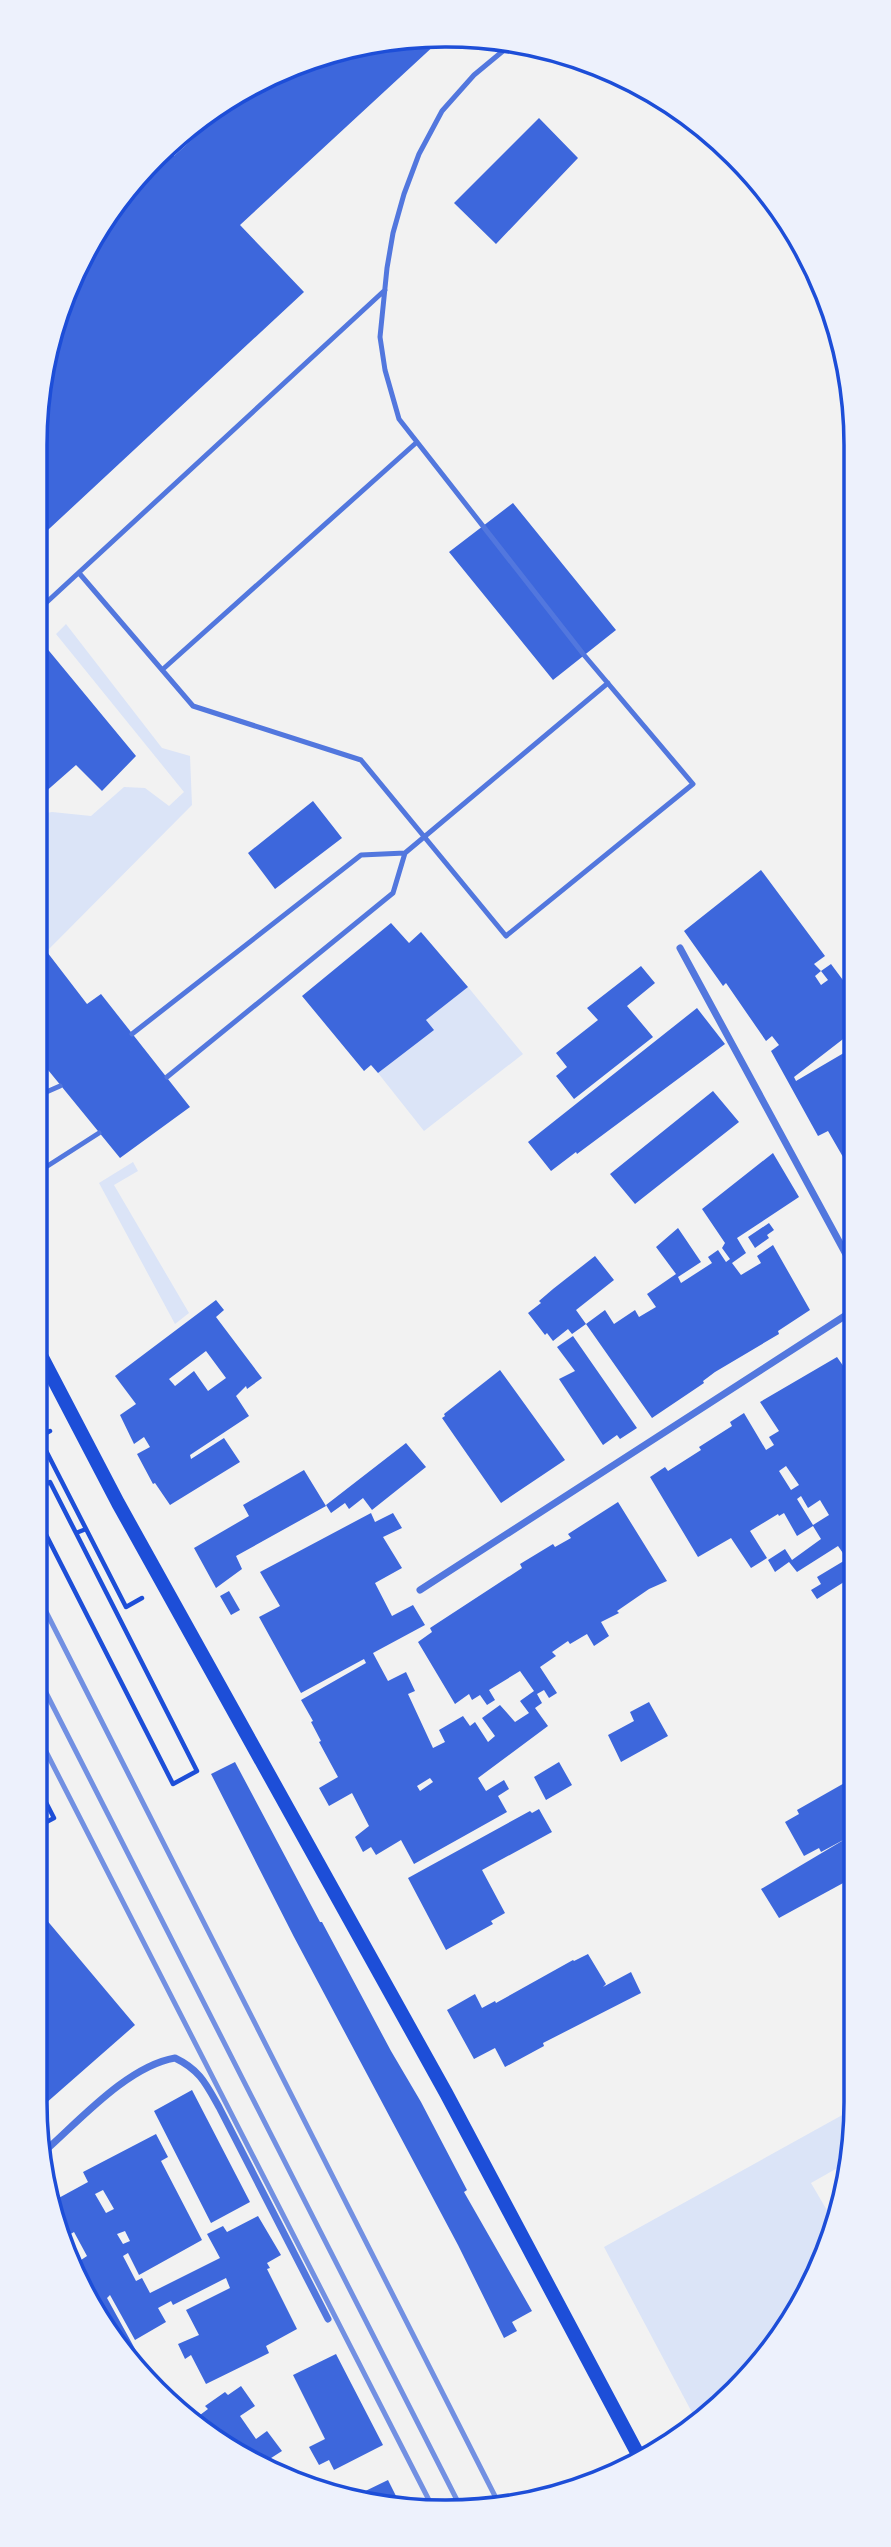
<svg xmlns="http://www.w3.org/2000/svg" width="891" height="2547" font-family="Montserrat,sans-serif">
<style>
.green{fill:#dbe4f7}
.building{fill:#3d67dc;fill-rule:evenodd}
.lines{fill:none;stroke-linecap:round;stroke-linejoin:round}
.path{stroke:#1d4ed8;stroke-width:4.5}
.service{stroke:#5277de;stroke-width:5}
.minor{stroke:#5277de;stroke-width:7}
.secondary{stroke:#1d4ed8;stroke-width:14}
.rail{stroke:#7290e2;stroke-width:5}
.rim{fill:none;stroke:#1d4ed8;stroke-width:3.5}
</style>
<rect width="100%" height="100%" fill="#f2f2f2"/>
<path class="green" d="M66,624L162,748L190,756L192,805L47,951L44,948L35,954V815L52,812L91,816L124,787L145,788L169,806L184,792L56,634Z
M468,987L523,1054L424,1131L378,1073L433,1030L426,1020Z
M133,1162L138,1171L114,1185L189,1313L175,1324L99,1183Z
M855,2108L848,2162L811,2183L835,2224L787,2330L696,2420L604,2247Z"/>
<path class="building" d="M392,39L438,42L240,225L304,292L35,542V446L49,340L120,196L170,152L174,156L250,87Z
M539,118L578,158L496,244L454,203Z
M513,503L616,630L553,680L449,552Z
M45,646L136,756L102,791L76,765L35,801V656Z
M313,801L342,838L275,889L248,853Z
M761,870L825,956L814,964L821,971L815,976L821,985L828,980L821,971L831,964L854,995V1046L847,1036L794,1077L796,1081L854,1047V1176L828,1131L818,1136L771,1051L779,1045L772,1036L766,1041L726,983L723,986L684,931Z
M391,923L409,943L421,932L468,987L426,1020L434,1030L378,1073L371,1065L364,1071L302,996Z
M44,948L87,1004L101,994L190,1107L120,1158L35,1054V954Z
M641,966L655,983L627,1006L653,1037L574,1099L556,1076L567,1067L556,1053L598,1020L587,1008Z
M697,1008L725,1044L577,1154L576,1152L551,1171L528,1142Z
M713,1091L739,1122L635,1204L610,1174Z
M773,1153L799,1197L737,1238L746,1253L732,1263L741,1275L761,1263L757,1256L773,1245L810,1310L778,1331L779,1334L715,1372L703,1381L704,1383L652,1418L586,1324L572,1334L568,1329L553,1341L547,1333L545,1335L528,1313L541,1303L539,1301L553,1289L595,1256L614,1280L576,1310L586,1324L605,1310L614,1324L635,1310L639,1317L656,1307L647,1294L676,1274L656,1247L678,1228L701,1262L678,1277L681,1283L712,1263L708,1257L718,1250L726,1262L730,1259L722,1248L725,1243L702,1209Z
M769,1223L774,1230L767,1235L769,1238L755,1248L748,1237Z
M216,1300L224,1310L216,1317L262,1378L247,1389L246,1386L236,1396L249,1416L190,1455L191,1459L224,1438L240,1462L170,1505L155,1483L153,1484L137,1454L150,1447L144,1437L134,1444L120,1415L136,1404L115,1376ZM206,1351L226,1378L208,1391L194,1371L175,1386L169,1379Z
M573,1336L637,1428L620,1439L617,1435L603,1445L559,1379L575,1371L557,1347Z
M837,1357L855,1383V1575L817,1599L811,1590L821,1584L817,1577L847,1559L838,1546L797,1572L789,1562L775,1572L768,1560L785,1549L792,1560L821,1539L813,1526L797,1536L784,1513L779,1516L778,1514L750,1531L767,1558L751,1568L731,1538L698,1557L650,1477L665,1467L668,1471L701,1450L699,1447L732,1426L730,1422L744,1413L766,1450L774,1445L769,1437L779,1431L760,1402ZM786,1466L799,1485L791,1490L779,1471ZM801,1496L808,1508L820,1500L829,1515L813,1525L797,1499Z
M500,1370L565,1460L501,1503L442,1418L445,1416L444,1414Z
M406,1443L426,1467L372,1510L363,1498L349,1509L345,1503L331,1513L326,1505Z
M304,1470L326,1506L236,1556L242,1569L216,1588L194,1548L249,1516L243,1505Z
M618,1502L667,1581L649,1589L617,1611L619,1613L601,1622L609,1636L594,1646L587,1634L570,1644L568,1641L552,1652L556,1656L540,1667L557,1693L549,1698L544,1690L537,1694L542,1703L535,1708L548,1726L478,1778L486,1791L504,1780L509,1789L498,1796L507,1812L414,1864L401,1840L376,1855L371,1847L363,1852L355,1837L369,1826L352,1793L329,1806L319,1788L338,1777L319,1742L321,1741L311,1722L313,1721L301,1700L366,1663L364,1659L301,1693L259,1617L280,1606L260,1572L371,1513L375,1522L393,1513L402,1528L383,1537L402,1568L375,1583L392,1616L413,1605L425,1625L373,1653L388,1681L406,1672L415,1691L408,1694L433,1748L445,1742L439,1730L463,1716L470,1726L475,1722L488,1742L495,1736L482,1718L500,1705L515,1722L529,1713L520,1701L534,1691L520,1671L489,1690L495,1700L487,1705L480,1695L472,1700L469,1694L455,1704L418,1642L432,1632L430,1628L522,1568L520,1564L553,1544L555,1547L571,1538L568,1534ZM430,1778L433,1782L420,1791L417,1786Z
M229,1591L240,1610L231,1615L220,1596Z
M649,1702L668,1736L621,1762L608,1735L634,1721L630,1712Z
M235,1762L320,1922H322L391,2051L421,2102L467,2190L464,2192L532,2311L512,2322L517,2331L504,2338L458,2245L294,1937L211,1774Z
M559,1762L572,1785L546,1800L534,1777Z
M855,1777L856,1876L779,1918L761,1889L847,1838L821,1852L819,1848L804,1856L785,1822L799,1814L797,1810Z
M539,1809L552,1832L482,1870L505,1913L491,1921L493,1924L446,1950L408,1878L530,1811L532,1813Z
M45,1918L135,2025L37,2111L35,2101V1927Z
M588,1954L606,1984L603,1987L631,1972L641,1993L543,2043L544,2046L505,2067L495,2048L474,2059L447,2010L475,1994L482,2008L495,2001L496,2003L573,1960L574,1961Z
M192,2090L250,2202L211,2223L154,2111Z
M156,2134L168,2157L161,2161L202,2240L139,2275L128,2253L123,2256L136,2281L142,2278L150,2293L220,2258L207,2234L223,2226L227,2232L258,2216L281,2255L267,2263L270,2268L267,2269L297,2329L266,2346L269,2353L206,2384L191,2355L185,2359L178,2344L199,2335L186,2310L230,2288L226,2278L173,2305L171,2301L158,2308L166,2322L135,2340L110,2295L107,2298L145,2367L138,2373L66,2258L64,2243L75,2264L87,2256L74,2232L62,2239L55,2200L88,2182L83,2172ZM103,2190L114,2209L106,2213L95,2194ZM125,2231L130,2241L123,2244L117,2234Z
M336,2354L383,2445L334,2470L329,2460L319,2465L309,2447L325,2439L293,2375Z
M241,2386L255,2406L240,2416L256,2439L267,2431L282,2451L268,2460L272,2465L264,2470L196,2418L208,2409L205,2406L225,2392L228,2395Z
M388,2480L402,2508L392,2509L353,2497Z"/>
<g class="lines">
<path class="path" d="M50,1431L39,1437L126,1607L142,1598
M35,1490L50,1482L76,1533L86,1529
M35,1513L173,1784L197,1771L76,1533
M35,1546L48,1539
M35,1781L54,1818L35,1828"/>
<path class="service" d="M830,317V333
M79,573L193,706L361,760L506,936L693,784L584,655L399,419L385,370L380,337L387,268L393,233L404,194L419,154L442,111L474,75L509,46
M35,613L385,290
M162,670L417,442
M132,1034L361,855L405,853
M167,1077L393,893L405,853L608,683
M35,1097L60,1086
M35,1174L99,1133"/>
<path class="minor" d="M680,948L854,1269
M420,1590L854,1310
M45,2151C80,2120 128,2066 175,2058C200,2070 206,2084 219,2107L328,2319"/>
<path class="secondary" d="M35,1344L118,1503L446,2093L640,2458"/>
<path class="rail" d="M35,1590L498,2502
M35,1671L459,2504
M35,1730L432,2506"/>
</g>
<path d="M0 0H891V2547H0ZM445 47H446A398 398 0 0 1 844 445V2102A398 398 0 0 1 446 2500H445A398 398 0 0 1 47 2102V445A398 398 0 0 1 445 47Z" fill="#edf1fc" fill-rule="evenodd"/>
<path class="rim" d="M445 47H446A398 398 0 0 1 844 445V2102A398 398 0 0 1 446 2500H445A398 398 0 0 1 47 2102V445A398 398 0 0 1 445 47Z"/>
</svg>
